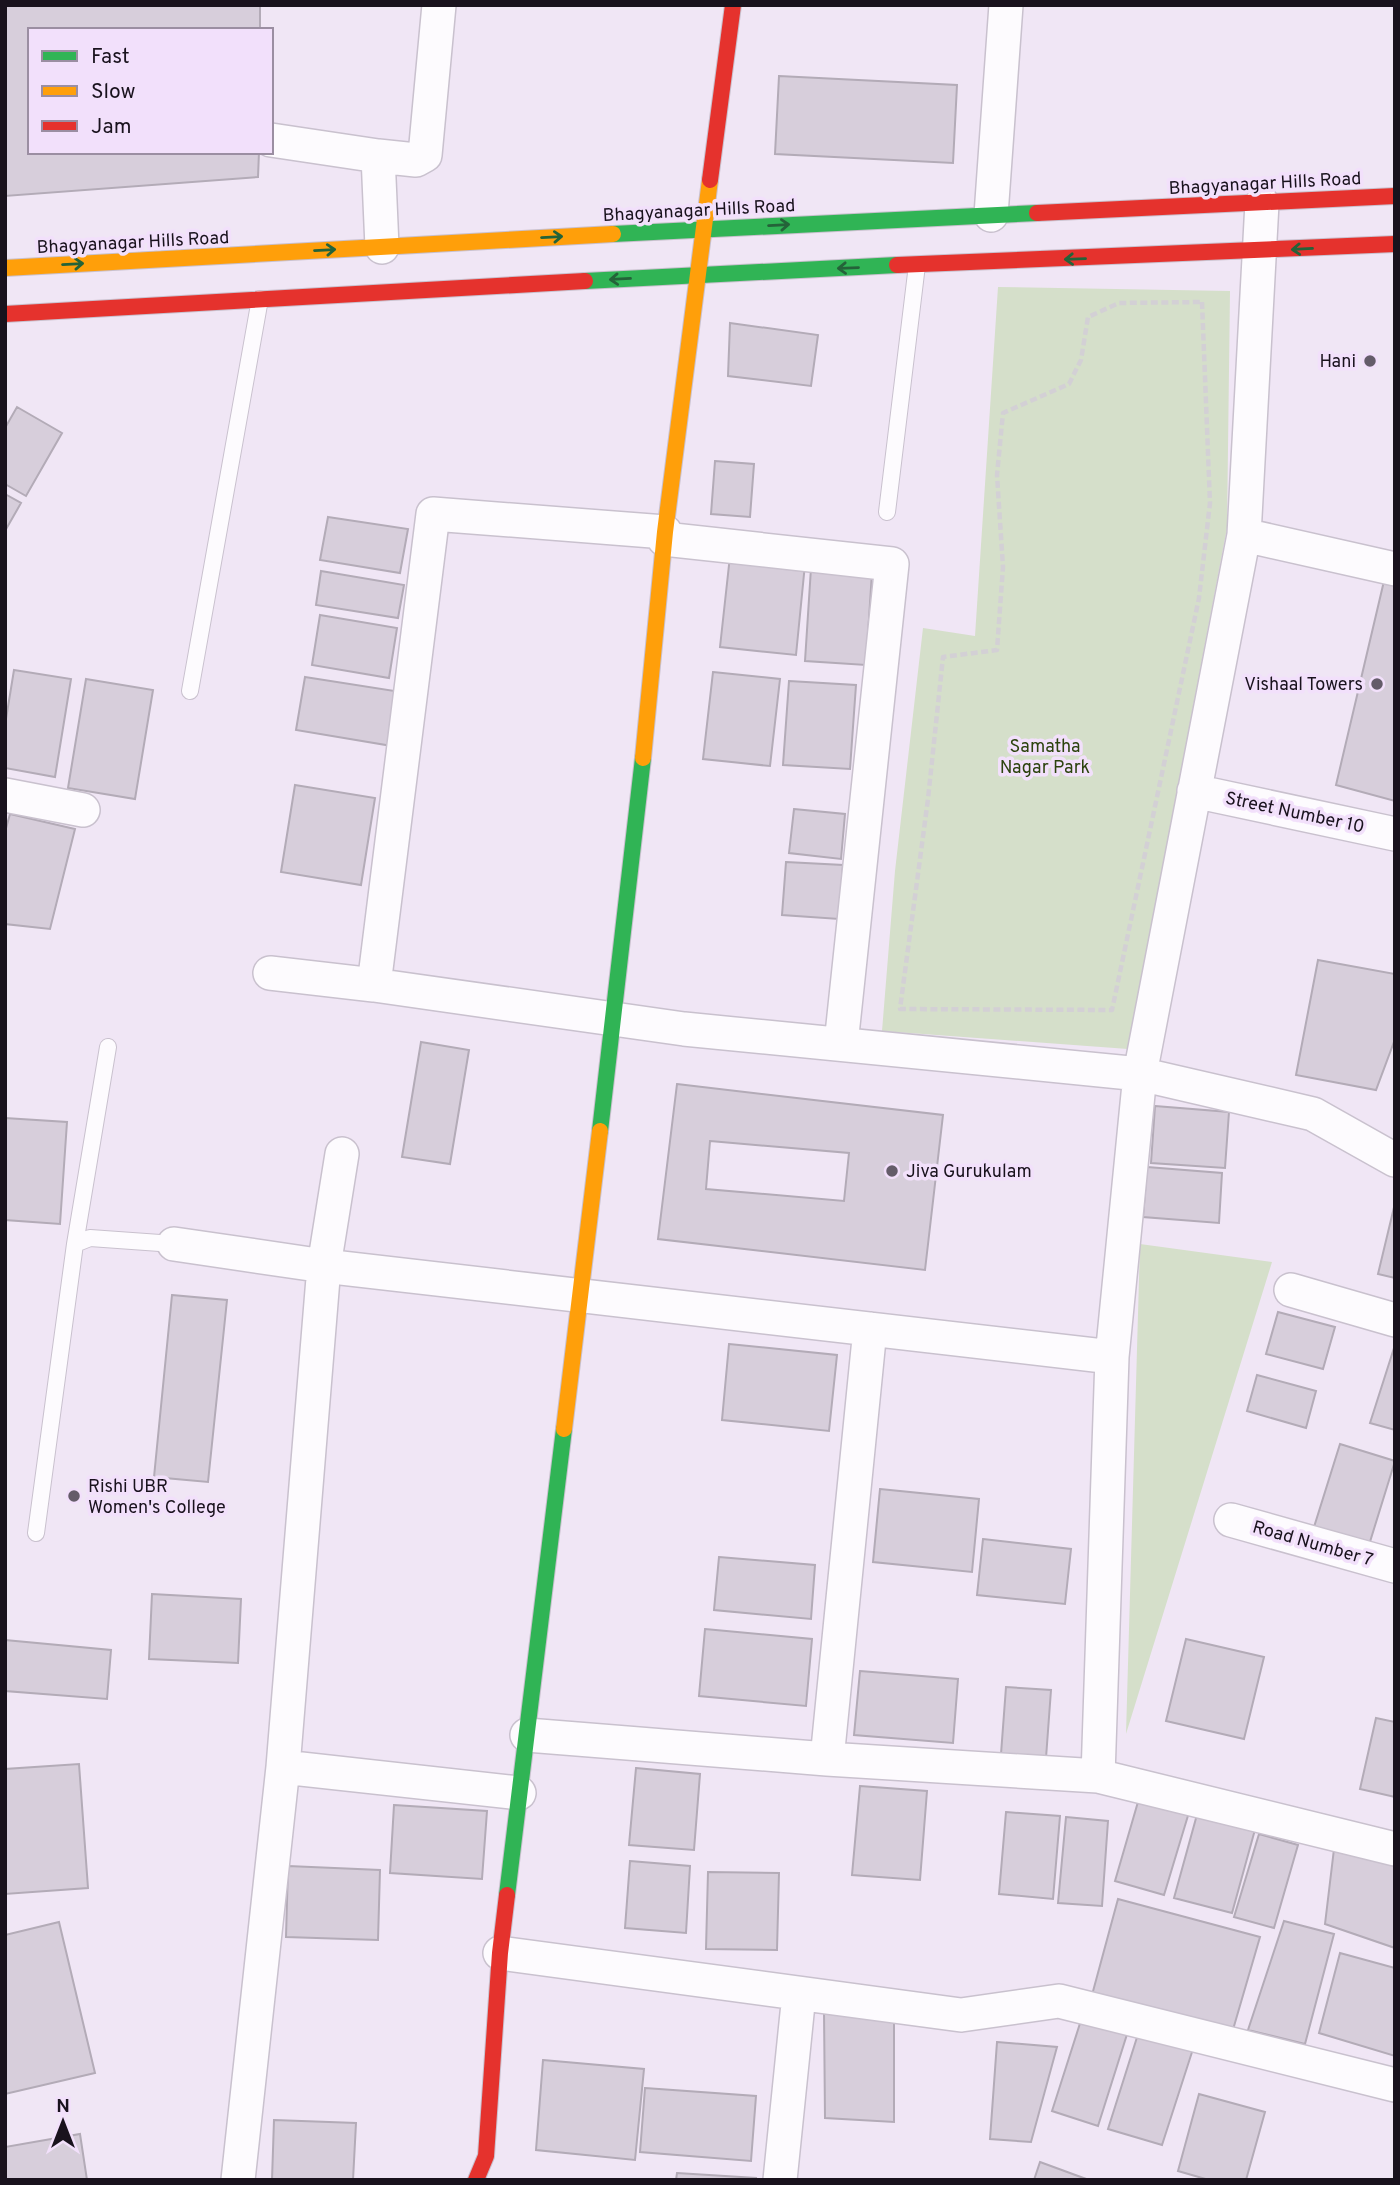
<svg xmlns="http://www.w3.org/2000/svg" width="1400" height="2185" font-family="Overpass,sans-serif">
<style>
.green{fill:#d5dfca}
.building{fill:#d7cedb;stroke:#b3abb7;stroke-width:2;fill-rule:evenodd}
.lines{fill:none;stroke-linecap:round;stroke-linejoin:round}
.lane-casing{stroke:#c9c1ce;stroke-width:18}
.street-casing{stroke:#c9c1ce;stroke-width:36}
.fast-casing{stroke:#c9c1ce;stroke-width:18}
.slow-casing{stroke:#c9c1ce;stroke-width:18}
.jam-casing{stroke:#c9c1ce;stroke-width:18}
.path{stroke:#d3d0d5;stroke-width:4.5;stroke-dasharray:7 3.5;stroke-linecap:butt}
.lane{stroke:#fdfbfe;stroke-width:16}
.street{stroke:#fdfbfe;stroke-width:33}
.fast{stroke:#30b455;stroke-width:16}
.slow{stroke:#ff9f0a;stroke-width:16}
.jam{stroke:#e5322d;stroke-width:16}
.oneway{stroke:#246339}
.poi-dot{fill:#645c69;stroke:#f2e0fb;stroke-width:2.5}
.labels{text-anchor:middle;stroke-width:7;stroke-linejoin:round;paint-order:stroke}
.street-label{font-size:18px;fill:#19121d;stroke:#f2e0fb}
.poi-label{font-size:18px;fill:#19121d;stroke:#f2e0fb;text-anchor:end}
.park-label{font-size:18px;fill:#2c430e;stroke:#f2e0fb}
</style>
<rect width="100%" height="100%" fill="#f0e6f5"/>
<path class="green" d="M998,287L1230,291L1227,528L1128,1049L882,1031L895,871L923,628L975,636Z
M1140,1244L1272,1262L1126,1734Z"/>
<path class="building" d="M5,5H260V30H30V152H259L258,177L5,196Z
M779,76L957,85L953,163L775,154Z
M730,323L818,335L811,386L728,376Z
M17,407L62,433L26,496L5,484V428Z
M715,461L754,464L750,517L711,514Z
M5,494L21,503L5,531Z
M328,517L408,529L400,573L320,560Z
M730,556L805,564L796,655L720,647Z
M811,568L872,572L866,665L805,661Z
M321,571L404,585L398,618L316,605Z
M1384,581L1395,583V801L1336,785Z
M320,615L397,628L389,678L312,665Z
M14,670L71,679L55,777L5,768V725Z
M713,672L780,679L770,766L703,759Z
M305,677L401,692L392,746L296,730Z
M86,679L153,690L135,799L68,788Z
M789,681L856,685L850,769L783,765Z
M295,785L375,798L361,885L281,872Z
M794,809L845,814L841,859L789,853Z
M10,814L75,829L50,929L5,924V832Z
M786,862L843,865L839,919L782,915Z
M1318,960L1395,974V1039L1376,1090L1296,1075Z
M421,1042L469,1050L450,1164L402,1157Z
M677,1084L943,1115L925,1270L658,1239ZM710,1141L849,1153L844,1201L706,1189Z
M1155,1106L1229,1112L1225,1168L1151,1163Z
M5,1118L67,1122L60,1224L5,1220Z
M1147,1167L1222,1173L1219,1223L1143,1217Z
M1395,1203V1278L1378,1274Z
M172,1295L227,1300L208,1482L154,1477Z
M1278,1312L1335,1327L1323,1369L1266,1354Z
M729,1344L837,1355L829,1431L722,1420Z
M1394,1348H1395V1430L1370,1423Z
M1257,1375L1316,1391L1306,1428L1247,1411Z
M1340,1444L1395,1461L1369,1545L1314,1527Z
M880,1489L979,1499L972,1572L873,1562Z
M983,1539L1071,1549L1065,1604L977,1595Z
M719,1557L815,1565L811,1619L714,1610Z
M152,1594L241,1599L238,1663L149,1659Z
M705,1629L812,1639L806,1706L699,1696Z
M1186,1639L1264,1657L1244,1739L1166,1721Z
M5,1640L111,1650L107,1699L5,1691Z
M860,1671L958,1679L953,1743L854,1735Z
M1006,1687L1051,1690L1046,1758L1001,1754Z
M1376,1718L1395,1722V1797L1360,1789Z
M79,1764L88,1888L5,1894V1769Z
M636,1768L700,1774L694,1850L629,1845Z
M860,1786L927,1791L920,1880L852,1875Z
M1140,1795L1190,1809L1164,1895L1115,1881Z
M394,1805L487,1811L482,1879L390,1873Z
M1198,1811L1256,1826L1232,1913L1174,1898Z
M1006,1812L1060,1816L1053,1899L999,1894Z
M1066,1817L1108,1821L1102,1906L1058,1903Z
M1259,1834L1298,1845L1274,1928L1234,1917Z
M1334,1849L1395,1864V1948L1325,1924Z
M630,1861L690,1866L686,1933L625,1928Z
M288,1866L380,1870L378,1940L286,1937Z
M708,1872L779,1873L777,1950L706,1949Z
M1118,1899L1260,1937L1232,2033L1092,1995Z
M1284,1921L1334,1934L1305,2044L1248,2030Z
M59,1922L95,2073L5,2094V1935Z
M1340,1953L1395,1968V2056L1319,2033Z
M824,2010L894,2018V2122L825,2118Z
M1083,2014L1129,2028L1098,2126L1052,2111Z
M1139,2031L1193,2049L1162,2145L1108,2129Z
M997,2042L1057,2047L1031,2142L990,2139Z
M543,2060L644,2069L635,2160L536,2150Z
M645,2088L756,2096L751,2161L640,2152Z
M1199,2094L1265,2112L1246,2180H1209L1178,2171Z
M274,2120L356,2123L353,2180H272Z
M80,2134L87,2180H5V2147Z
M1040,2162L1089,2180H1034Z
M677,2173L757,2178L676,2180Z"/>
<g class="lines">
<g class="lane-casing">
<path id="lane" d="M887,512L917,265
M190,691L260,299
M75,1244L108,1047
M36,1533L75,1244L90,1238L174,1244"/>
</g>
<g class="street-casing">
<path id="street" d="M271,140L378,156L416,160L425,155L439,5
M378,156L382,247
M1262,203L1244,535L1395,569
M991,215L1006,5
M1244,535L1140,1074L1313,1114L1395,1160
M664,539L892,564L841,1044
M1194,791L1395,834
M5,795L83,810
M374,985L433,514L665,532
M174,1244L324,1266L1112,1357L1140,1074L684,1029L374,985L270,973
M1291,1290L1395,1320
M1231,1520L1395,1566
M527,1735L827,1759L1098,1776L1112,1357
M827,1759L870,1329
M283,1767L519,1793
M1098,1776L1395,1849
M500,1953L961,2015L1059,2001L1395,2085
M238,2180L283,1767L324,1266L342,1154
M780,2180L799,1994"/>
</g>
<g class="fast-casing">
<path id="fast" d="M613,234L1037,213
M585,281L897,265
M600,1131L643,758
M507,1895L564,1429"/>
</g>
<g class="slow-casing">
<path id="slow" d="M5,268L613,234
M643,758L665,532L710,180
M564,1429L600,1131"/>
</g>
<g class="jam-casing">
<path id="jam" d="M710,180L733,5
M1037,213L1395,196
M897,265L1395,244
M5,314L585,281
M476,2180L486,2156L500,1953L507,1895"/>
</g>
<path class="path" d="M1202,302L1210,503L1199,598L1112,1010L900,1009L928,799L943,657L997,650L1003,567L997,475L1003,413L1069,384L1081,360L1088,317L1119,303Z"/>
<use href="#lane" class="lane"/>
<use href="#street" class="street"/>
<use href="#fast" class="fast"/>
<use href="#slow" class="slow"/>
<use href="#jam" class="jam"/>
</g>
<defs><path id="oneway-shaft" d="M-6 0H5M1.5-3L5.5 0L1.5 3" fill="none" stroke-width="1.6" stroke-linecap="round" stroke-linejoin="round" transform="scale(1.75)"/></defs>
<g class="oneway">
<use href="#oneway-shaft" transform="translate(779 225) rotate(-3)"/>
<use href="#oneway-shaft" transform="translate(552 237) rotate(-3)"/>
<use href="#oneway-shaft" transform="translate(1302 249) rotate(177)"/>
<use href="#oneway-shaft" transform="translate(325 250) rotate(-3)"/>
<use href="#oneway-shaft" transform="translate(1075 259) rotate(178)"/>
<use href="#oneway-shaft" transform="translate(73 264) rotate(-3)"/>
<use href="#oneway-shaft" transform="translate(848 268) rotate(178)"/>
<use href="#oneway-shaft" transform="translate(620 279) rotate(177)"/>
</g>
<g class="poi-dot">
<circle cx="1370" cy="361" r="7"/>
<circle cx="1377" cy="684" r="7"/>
<circle cx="892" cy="1171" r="7"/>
<circle cx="74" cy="1496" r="7"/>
</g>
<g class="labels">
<g class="street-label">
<text transform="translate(1265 183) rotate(-3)" y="6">Bhagyanagar Hills Road</text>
<text transform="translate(699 210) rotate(-3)" y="6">Bhagyanagar Hills Road</text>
<text transform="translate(133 242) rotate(-3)" y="6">Bhagyanagar Hills Road</text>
<text transform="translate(1295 812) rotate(12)" y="6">Street Number 10</text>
<text transform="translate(1313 1543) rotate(16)" y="6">Road Number 7</text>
</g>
<g class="poi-label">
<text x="1356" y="367">Hani</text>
<text x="1363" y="690">Vishaal Towers</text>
<text x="906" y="1177" text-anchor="start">Jiva Gurukulam</text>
<text x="88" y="1492" text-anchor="start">Rishi UBR<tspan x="88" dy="21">Women's College</tspan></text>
</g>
<g class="park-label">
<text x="1045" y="752">Samatha<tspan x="1045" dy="21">Nagar Park</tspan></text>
</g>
</g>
<rect width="1400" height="2185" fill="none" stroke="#19121d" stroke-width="14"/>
<rect x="28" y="28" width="245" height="126" fill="#f2e0fb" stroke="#9b8ea2" stroke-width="2"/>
<rect x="42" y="51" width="35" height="10" fill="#30b455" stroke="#9b8ea2" stroke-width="2"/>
<text x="91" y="63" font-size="21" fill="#19121d">Fast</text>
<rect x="42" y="86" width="35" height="10" fill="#ff9f0a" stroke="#9b8ea2" stroke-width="2"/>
<text x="91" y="98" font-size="21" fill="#19121d">Slow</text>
<rect x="42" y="121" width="35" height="10" fill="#e5322d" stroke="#9b8ea2" stroke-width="2"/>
<text x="91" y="133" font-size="21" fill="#19121d">Jam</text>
<g transform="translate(63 2122)" stroke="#f2e0fb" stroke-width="5" paint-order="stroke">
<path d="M0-5L12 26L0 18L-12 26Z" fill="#19121d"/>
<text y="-10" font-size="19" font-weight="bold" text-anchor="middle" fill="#19121d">N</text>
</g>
</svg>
